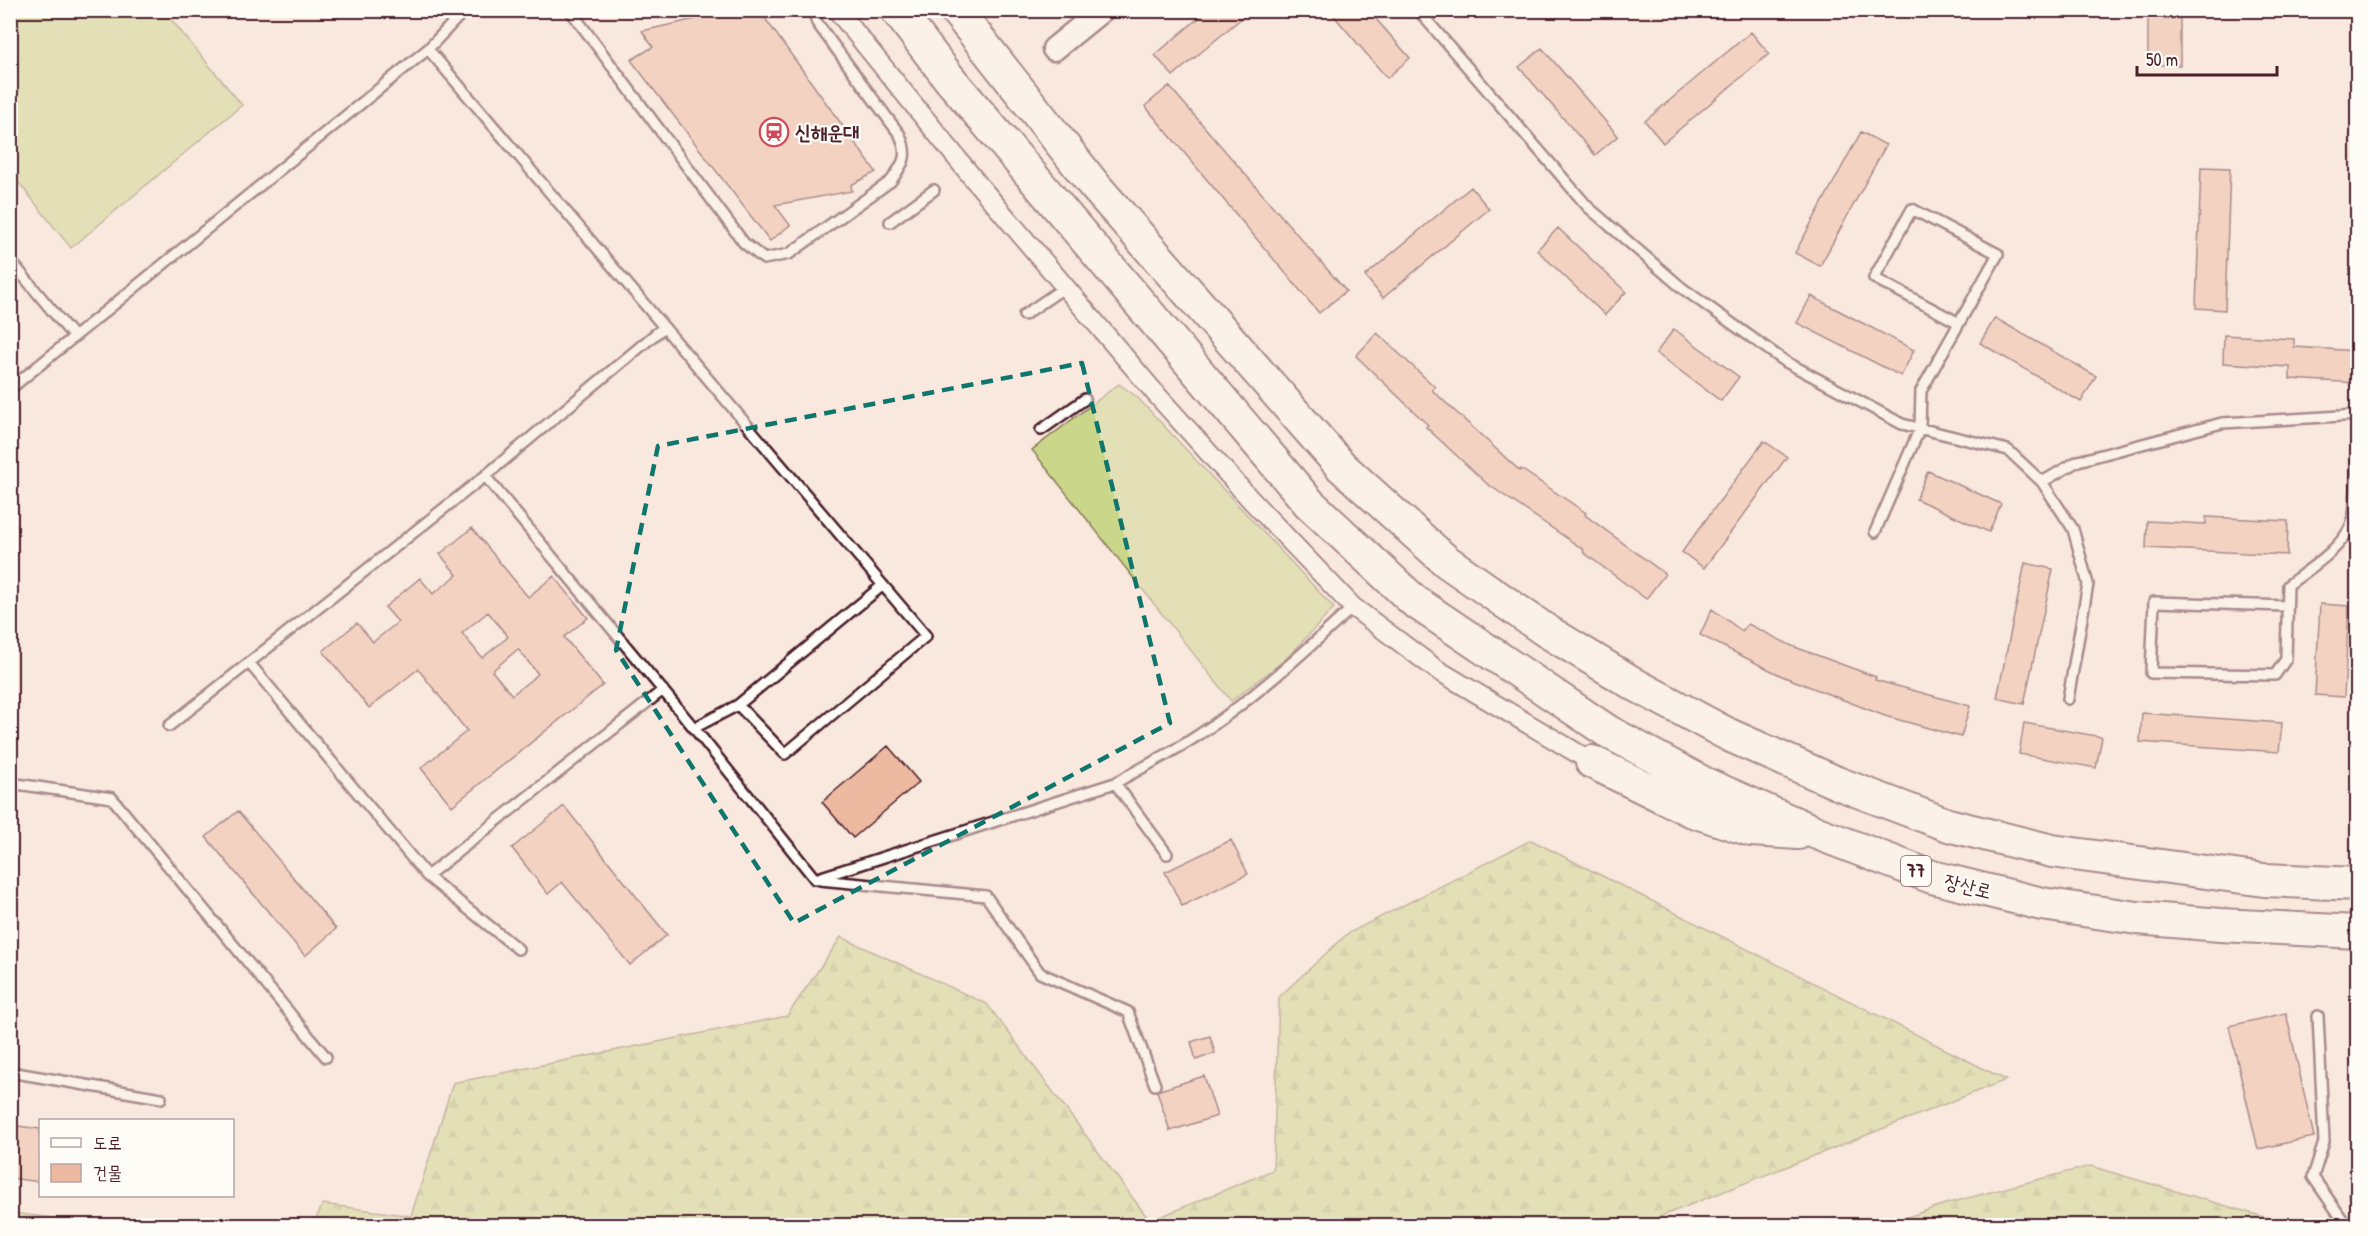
<svg xmlns="http://www.w3.org/2000/svg" width="2368" height="1236" font-family="'Patrick Hand','Poor Story',sans-serif">
<style>
.grass{fill:#cad68a;stroke:#8a7a5a;stroke-width:1.5}
.forest{fill:url(#forest-firs);stroke:#8a7a5a;stroke-width:1.5}
.building{fill:#edb9a0;stroke:#4a1f2b;stroke-width:1.5;fill-rule:evenodd}
.lines{fill:none;stroke-linecap:round;stroke-linejoin:round}
.service-casing{stroke:#4a1f2b;stroke-width:14}
.minor-casing{stroke:#4a1f2b;stroke-width:22}
.tertiary-casing{stroke:#4a1f2b;stroke-width:27}
.trunk-casing{stroke:#4a1f2b;stroke-width:36}
.service{stroke:#fdfcf7;stroke-width:9}
.minor{stroke:#fdfcf7;stroke-width:18}
.tertiary{stroke:#fdfcf7;stroke-width:22}
.trunk{stroke:#fdfcf7;stroke-width:32}
.marked{fill:none;stroke:#0f766e;stroke-width:4.5;stroke-dasharray:12 8;stroke-linejoin:round}
.labels{text-anchor:middle;stroke-width:4.5;stroke-linejoin:round;paint-order:stroke}
.shield{fill:#fdfcf7;stroke:#806168;stroke-width:1.5}
.shield-label{font-size:18px;font-weight:bold;fill:#4a1f2b}
.poi-label{font-size:20px;font-weight:bold;fill:#4a1f2b;stroke:#fdfcf7;text-anchor:start}
.street-label{font-size:20px;fill:#4a1f2b;stroke:#fdfcf7}
</style>
<defs>
<pattern id="forest-firs" width="22" height="20" patternUnits="userSpaceOnUse" patternTransform="scale(1.5)"><rect width="22" height="20" fill="#cad68a"/><path d="M5 1l3.5 6h-7zM16 11l3.5 6h-7z" fill="#afb777"/></pattern>
</defs>
<rect width="100%" height="100%" fill="#f8e8dd"/>
<filter id="ink" filterUnits="userSpaceOnUse"><feTurbulence type="fractalNoise" baseFrequency=".0167" numOctaves="2"/><feDisplacementMap in="SourceGraphic" scale="12" xChannelSelector="R" yChannelSelector="G"/><feConvolveMatrix kernelMatrix="1 2 1 2 8 2 1 2 1" color-interpolation-filters="sRGB"/></filter>
<g filter="url(#ink)">
<path class="grass" d="M11,10L164,11L242,105L71,248L11,173Z
M1119,384L1137,397L1334,608L1287,658L1231,701L1032,450Z
M2357,1066V1211L2349,1197Z"/>
<path class="forest" d="M1531,840L2006,1080L1639,1225H313L323,1204L411,1216L453,1083L787,1016L841,937L987,1004L1150,1221L1273,1170L1279,997L1347,934Z
M2090,1166L2291,1225H1885L1945,1204Z
M10,1213H11L114,1225H11Z"/>
<path class="building" d="M736,10H759L876,172L851,185L852,191L775,205L790,225L770,241L631,60L653,47L642,31Z
M1208,10H1251L1173,76L1155,55Z
M1329,10H1368L1410,58L1387,78Z
M2148,18H2180V65H2148Z
M1751,32L1769,54L1663,143L1645,121Z
M1542,48L1618,136L1595,155L1519,67Z
M1169,86L1346,291L1319,313L1145,106Z
M1861,132L1886,145L1820,266L1795,253Z
M2201,167L2230,168L2225,310L2196,308Z
M1471,187L1489,209L1383,298L1365,276Z
M1558,228L1626,292L1605,315L1537,250Z
M1811,296L1914,350L1901,376L1797,323Z
M1995,318L2096,376L2081,402L1980,343Z
M1674,329L1739,377L1721,401L1656,353Z
M1377,333L1435,387L1432,390L1520,471L1521,469L1586,513L1585,515L1665,574L1646,599L1583,552L1584,550L1486,483L1426,427L1428,425L1356,356Z
M2224,335L2294,339V347L2358,351V383L2290,379V367L2223,363Z
M1764,441L1787,457L1704,568L1682,552Z
M1928,471L2001,504L1989,532L1916,499Z
M2206,517L2288,521L2287,555L2146,548L2147,521L2206,524Z
M472,528L528,597L554,576L588,618L564,637L603,685L452,806L421,768L467,731L418,669L369,708L323,651L357,623L373,642L398,622L385,607L420,578L433,594L457,575L440,554ZM488,612L508,637L482,658L462,633ZM518,649L538,674L512,695L492,671Z
M2025,563L2053,569L2024,704L1997,698Z
M2320,604L2349,606L2344,697L2315,695Z
M1712,609L1742,631L1748,624L1792,646L1876,677L1875,680L1970,706L1961,737L1885,716L1782,676L1700,635Z
M2142,713L2282,723L2279,752L2140,742Z
M2024,723L2102,737L2096,768L2019,754Z
M888,746L919,782L853,838L822,802Z
M564,806L667,935L630,965L562,882L548,894L512,848Z
M238,811L336,929L305,956L206,837Z
M1231,840L1248,874L1182,906L1165,872Z
M2286,1013L2314,1137L2258,1149L2229,1026Z
M1210,1036L1215,1053L1196,1060L1191,1042Z
M1204,1076L1217,1116L1170,1131L1157,1091Z
M10,1125L40,1129V1182L10,1178Z"/>
<g class="lines">
<g class="service-casing">
<path id="service" d="M570,10L744,243L764,259L789,254L891,181C904,163 909,156 900,135L817,23L813,10
M1418,10L1588,207L1682,288L1786,362L1902,424L2008,450L2042,482L2073,529L2088,584L2068,699
M428,49L926,636L785,754L738,705L694,728L815,879L1115,783L1167,854
M890,222L934,190
M10,260L74,337
M1024,315L1065,287
M10,389L428,49L465,10
M1041,430L1085,399
M485,476L694,728
M2042,482L2078,461L2222,423L2358,415
M1875,532L1920,428L1921,391L1998,254L1912,209L1874,278L1959,323
M2287,606L2154,602L2151,673L2275,675L2286,659L2288,585C2308,570 2343,548 2352,523C2357,509 2356,465 2358,448
M250,664L427,876L663,690
M738,705L883,585
M169,726L485,476L664,327
M10,783L112,798L326,1057
M1115,783C1138,770 1163,757 1186,743C1247,705 1301,655 1353,607
M427,876L518,949
M820,880L986,896L1040,973L1128,1012L1155,1085
M2318,1016L2324,1142L2313,1177L2347,1226
M10,1072L161,1098"/>
</g>
<g class="minor-casing">
<path id="minor" d="M837,10L977,183L1156,394L1251,500L1353,607L1436,669L1592,762"/>
</g>
<g class="tertiary-casing">
<path id="tertiary" d="M1054,49L1102,10"/>
</g>
<g class="trunk-casing">
<path id="trunk" d="M897,10L949,78L1309,503L1414,601L1607,731L1705,784L1817,833L1932,877L2042,904L2137,918L2220,925L2358,932
M956,10L1094,185L1342,467L1446,561L1545,630L1634,684L1729,735L1837,783L1948,825L2052,851L2264,880L2358,884
M1592,762L1690,810L1751,830L1798,833"/>
</g>
<use href="#service" class="service"/>
<use href="#minor" class="minor"/>
<use href="#tertiary" class="tertiary"/>
<use href="#trunk" class="trunk"/>
</g>
</g>
<path d="M0 0H2368V1236H0ZM1082,363L1170,723L794,923L616,650L658,446Z" fill="#f8e8dd" fill-opacity=".55" fill-rule="evenodd"/>
<path class="marked" d="M1082,363L1170,723L794,923L616,650L658,446Z"/>
<defs>
<g id="station-ring" transform="scale(1.5)"><circle r="9.5" fill="#fdfcf7" stroke="#d1495b" stroke-width="1.5"/><path d="M-3-6H3Q5-6 5-4V2Q5 4 3 4L4.5 6H3L1.5 4h-3L-3 6H-4.5L-3 4Q-5 4-5 2V-4Q-5-6-3-6ZM-3.5-4v3h7v-3ZM-3.5 1v1.5H-2V1ZM2 1v1.5H3.5V1Z" fill="#d1495b"/></g>
</defs>
<g fill-rule="evenodd">
<use href="#station-ring" x="774" y="132"/>
</g>
<g class="labels">
<rect class="shield" x="1901" y="856" width="30" height="30" rx="4.5"/>
<g class="shield-label">
<text x="1916" y="877">77</text>
</g>
<g class="poi-label">
<text x="795" y="139">신해운대</text>
</g>
<g class="street-label">
<text transform="translate(1968 886) rotate(14)" y="7">장산로</text>
</g>
</g>
<rect width="2368" height="1236" fill="none" stroke="#fdfcf7" stroke-width="36"/>
<rect x="18" y="18" width="2332" height="1200" fill="none" stroke="#4a1f2b" stroke-width="2" filter="url(#ink)"/>
<rect x="39" y="1119" width="195" height="78" fill="#fdfcf7" stroke="#b5a4a5" stroke-width="1.5"/>
<rect x="51" y="1138" width="30" height="9" fill="#fdfcf7" stroke="#b5a4a5" stroke-width="1.5"/>
<text x="93" y="1149" font-size="18" fill="#4a1f2b">도로</text>
<rect x="51" y="1164" width="30" height="18" fill="#edb9a0" stroke="#b5a4a5" stroke-width="1.5"/>
<text x="93" y="1179" font-size="18" fill="#4a1f2b">건물</text>
<path d="M2137 66v9h140v-9" fill="none" stroke="#4a1f2b" stroke-width="3"/>
<text x="2146" y="66" font-size="18" fill="#4a1f2b" stroke="#fdfcf7" stroke-width="4.5" paint-order="stroke">50 m</text>
</svg>
